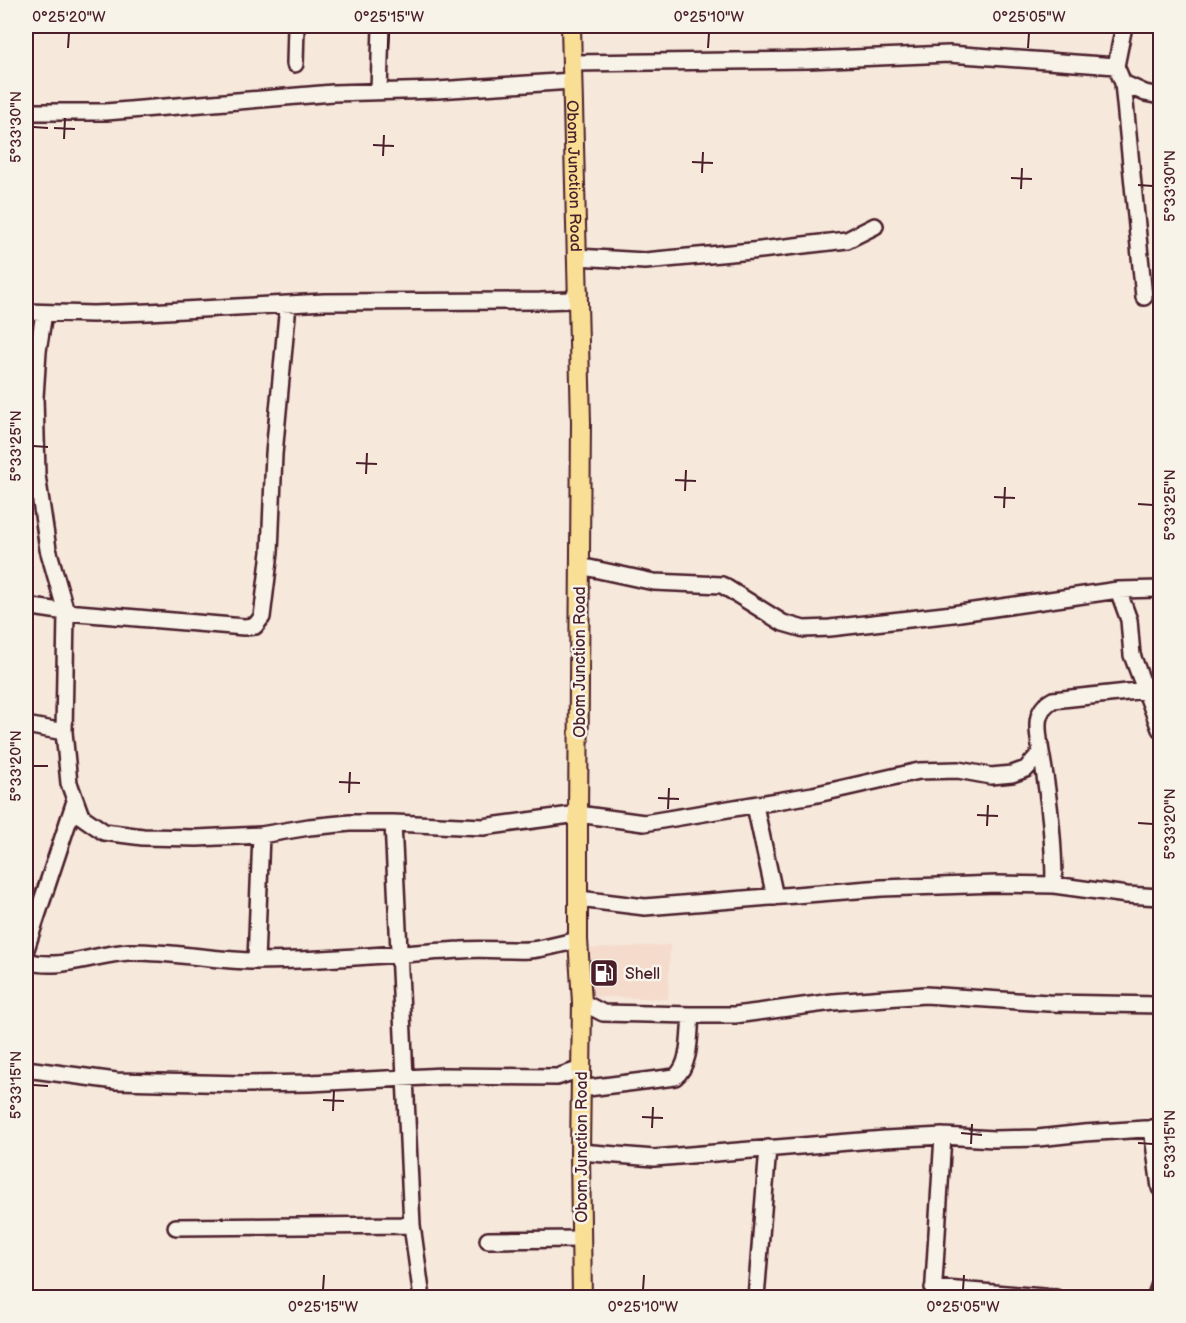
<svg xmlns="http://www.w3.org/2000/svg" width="1186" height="1323" font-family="'Balsamiq Sans',sans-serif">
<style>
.built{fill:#f5dbcb}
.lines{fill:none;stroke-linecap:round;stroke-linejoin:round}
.minor-casing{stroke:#4a1f2b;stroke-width:20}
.major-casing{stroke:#4a1f2b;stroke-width:22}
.minor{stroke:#f7f3e8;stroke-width:15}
.major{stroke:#f9df96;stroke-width:18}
.ticks{fill:none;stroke:#4a1f2b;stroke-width:2}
.labels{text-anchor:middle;stroke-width:5;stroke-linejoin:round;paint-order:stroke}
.street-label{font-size:16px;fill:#4a1f2b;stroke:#f7f3e8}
.poi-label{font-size:16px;fill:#4a1f2b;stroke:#f7f3e8;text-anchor:start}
.neatline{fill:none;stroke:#4a1f2b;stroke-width:2}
.ticks-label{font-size:15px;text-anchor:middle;fill:#4a1f2b}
</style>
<rect width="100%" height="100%" fill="#f6e8db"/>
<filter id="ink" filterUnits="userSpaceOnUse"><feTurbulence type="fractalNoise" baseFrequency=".0167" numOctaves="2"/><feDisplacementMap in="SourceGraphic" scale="12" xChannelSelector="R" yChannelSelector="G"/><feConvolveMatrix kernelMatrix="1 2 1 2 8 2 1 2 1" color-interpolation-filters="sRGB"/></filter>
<g filter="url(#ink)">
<path class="built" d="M670,945L668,999L584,996L582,949Z"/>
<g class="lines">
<g class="minor-casing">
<path id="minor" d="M1124,26L1116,66L1123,83L1144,297
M572,63L808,60L949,54L1116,66
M295,64L296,26
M1123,83L1145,93L1160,96
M379,92L381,26
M26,112H106L333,93L437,90L572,81
M577,257L645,261L752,251L847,240L875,226
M26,312L93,314L148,312L324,302L540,301L570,300L579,291
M44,313L38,351L35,397L37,475L48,549L66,612L64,732L69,783L81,816L104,832L143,837L197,838L261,835L309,827L350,823H393L483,827L578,814L644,823L813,795L919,771L958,770L991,776L1012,774L1026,769L1041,752C1038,732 1032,711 1053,700L1146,690H1160
M580,566L654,582L722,585L783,623L804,629L830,628L953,614L1118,590L1160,589
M1118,590L1129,620L1132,655L1160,729
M26,606L66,612L244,627L255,626L262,617L270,552L274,454L288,304
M26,725L64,732
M1041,752C1049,797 1054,840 1054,885
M755,806L775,897
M393,823L412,1225L422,1298
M579,899L645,907L882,888L997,884L1054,885L1127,895L1160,897
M26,949L75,801
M26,961C61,971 94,954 129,952C171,951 214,961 256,961C324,961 393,954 461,950C484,948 506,951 529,950C545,949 563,943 578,940
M256,961L261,835
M582,1002L603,1013L691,1015H735L833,1002L925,995L1048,1003L1160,1005
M26,1069L116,1081L243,1084L310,1083L444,1076L557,1077L581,1069
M580,1089L675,1077C691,1065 689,1034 691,1015
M1152,1128L1160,1188
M580,1152L654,1158L885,1139L943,1136L994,1139L1038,1138L1084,1133L1160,1128
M176,1227L412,1225
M488,1240L581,1239
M933,1288L1056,1298
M756,1298L768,1148
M933,1298L943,1136
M1155,1298L1160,1284"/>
</g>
<g class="major-casing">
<g id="major">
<path id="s1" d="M571,26L581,422L578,814V940L582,1002L580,1152L582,1298"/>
</g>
</g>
<use href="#minor" class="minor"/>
<use href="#major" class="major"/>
</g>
</g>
<path class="ticks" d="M68,48L69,33M388,48L389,33M708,48L709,33M1028,48L1029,33M33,127L48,128M54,128L75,129M64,139L65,118M373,145L394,146M383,156L384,135M692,162L713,163M702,173L703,152M1011,178L1032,179M1138,185L1153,186M1021,189L1022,168M33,446L48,447M356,463L377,464M366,474L367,453M675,480L696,481M685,491L686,470M994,497L1015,498M1138,504L1153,505M1004,508L1005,487M33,766H48M339,782L360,783M349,793L350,772M658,798L679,799M668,809L669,788M977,815L998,816M1138,823L1153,824M987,826L988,805M33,1085L48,1086M323,1100L344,1101M333,1111L334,1090M642,1117L663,1118M652,1128L653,1107M961,1133L982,1135M1138,1143L1153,1144M971,1144L972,1124M323,1290L324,1275M643,1290L644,1275M963,1290L964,1275"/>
<defs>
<g id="fuel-square" transform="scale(1.5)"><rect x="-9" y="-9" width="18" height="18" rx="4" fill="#4a1f2b" stroke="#f7f3e8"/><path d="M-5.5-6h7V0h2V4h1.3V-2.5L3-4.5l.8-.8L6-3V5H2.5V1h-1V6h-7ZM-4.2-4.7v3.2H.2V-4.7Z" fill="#fff"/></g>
</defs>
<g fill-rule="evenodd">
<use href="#fuel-square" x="604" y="973"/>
</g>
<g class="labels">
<g class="street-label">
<text dy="6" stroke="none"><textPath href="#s1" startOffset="150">Obom Junction Road</textPath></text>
<text transform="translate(579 662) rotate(-90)" y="6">Obom Junction Road</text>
<text transform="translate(581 1147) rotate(-90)" y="6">Obom Junction Road</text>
</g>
<g class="poi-label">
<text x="625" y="979">Shell</text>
</g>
</g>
<rect width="1186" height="1323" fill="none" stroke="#f7f3e8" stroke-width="66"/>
<rect x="33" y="33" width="1120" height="1257" class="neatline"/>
<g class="ticks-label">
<text x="69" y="22">0°25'20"W</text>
<text x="389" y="22">0°25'15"W</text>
<text x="709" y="22">0°25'10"W</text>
<text x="1029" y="22">0°25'05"W</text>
<text transform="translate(16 127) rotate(-90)" y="5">5°33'30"N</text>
<text transform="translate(1170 186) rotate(-90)" y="5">5°33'30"N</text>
<text transform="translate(16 446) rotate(-90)" y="5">5°33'25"N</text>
<text transform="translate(1170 505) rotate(-90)" y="5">5°33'25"N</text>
<text transform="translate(16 766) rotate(-90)" y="5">5°33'20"N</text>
<text transform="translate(1170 824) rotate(-90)" y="5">5°33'20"N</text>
<text transform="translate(16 1085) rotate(-90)" y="5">5°33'15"N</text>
<text transform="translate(1170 1144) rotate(-90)" y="5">5°33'15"N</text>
<text x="323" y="1312">0°25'15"W</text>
<text x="643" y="1312">0°25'10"W</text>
<text x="963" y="1312">0°25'05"W</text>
</g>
</svg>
